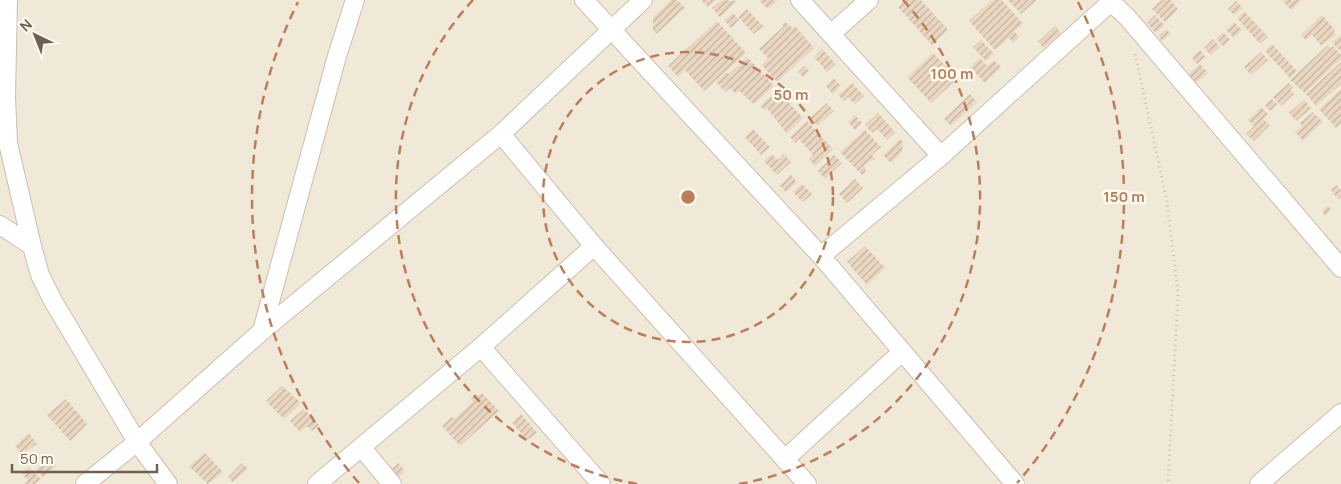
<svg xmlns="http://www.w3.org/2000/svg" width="1341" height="484" font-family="Manrope,sans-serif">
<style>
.residential{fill:#f1e9d8}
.building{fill:url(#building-hatch)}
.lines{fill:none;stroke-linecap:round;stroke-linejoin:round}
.street-casing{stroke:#cbbfb0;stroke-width:20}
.path{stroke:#d1bda7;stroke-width:3;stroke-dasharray:1 4;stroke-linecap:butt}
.street{stroke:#fff;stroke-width:18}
.ring{fill:none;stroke:#bb7e5a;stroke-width:2.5;stroke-dasharray:9 6}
.centre{fill:#bb7e5a;stroke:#fdf9ef;stroke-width:2.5}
.ring-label{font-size:15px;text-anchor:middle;font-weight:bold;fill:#bb7e5a;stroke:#fdf9ef;stroke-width:5;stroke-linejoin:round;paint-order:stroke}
</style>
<defs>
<pattern id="building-hatch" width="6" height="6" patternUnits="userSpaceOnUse" patternTransform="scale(1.25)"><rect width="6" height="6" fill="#ead7c2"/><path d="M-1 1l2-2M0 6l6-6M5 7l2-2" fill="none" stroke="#c2b2a0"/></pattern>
</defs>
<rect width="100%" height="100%" fill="#faf6e9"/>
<path class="residential" d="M0,0H1341V484H0Z"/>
<path class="building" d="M671,0H677L685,8L656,34L653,30V17Z
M701,0H716L708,7Z
M722,0L737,1L720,17L712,8Z
M759,0H778L768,9Z
M906,0H921L948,30L932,45L898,7Z
M992,0H1002L1023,24L1014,31L1019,37L1013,43L1009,38L995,50L969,21Z
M1008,0H1037L1021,14Z
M1162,0H1170L1178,9L1165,22L1152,9Z
M1285,0H1302L1291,10L1283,1Z
M1236,1L1243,8L1234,15L1228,9Z
M747,9L763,26L754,34L738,17Z
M1244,11L1268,37L1260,44L1237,18Z
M733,13L739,20L731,28L724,20Z
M1155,15L1164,25L1156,33L1147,23Z
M1322,15L1335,30L1333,32L1337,35L1321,45L1312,35L1306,40L1301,35Z
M717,21L746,53L704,91L685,70L678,77L668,66Z
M785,22L793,28L795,26L814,48L777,82L762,65L768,58L759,49L783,27L782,25Z
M1234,22L1242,30L1234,38L1226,30Z
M1055,26L1061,33L1044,48L1038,42Z
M1166,29L1171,34L1162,41L1158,36Z
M1223,32L1230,39L1223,46L1216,39Z
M1341,35V52L1332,42Z
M1213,39L1220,47L1211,55L1204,48Z
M981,40L994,54L986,61L973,47Z
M1272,44L1297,71L1290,78L1265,51Z
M1328,45L1331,48L1333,46L1341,55V59L1305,93L1290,80Z
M822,49L836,64L827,72L814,57Z
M1200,50L1205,57L1197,64L1192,58Z
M1261,52L1268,60L1251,75L1244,67Z
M933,53L957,79L931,103L907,77Z
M747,57L774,86L754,104L739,91L736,94L730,88L725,92L716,82L727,72L729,74Z
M980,58L987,66L994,60L1001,67L985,83L970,67Z
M1341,62V84L1316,106L1306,94Z
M1200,64L1208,73L1195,84L1187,75Z
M804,66L809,71L803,77L798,72Z
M834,78L841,86L833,94L826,86Z
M852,83L864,96L855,104L848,97L844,101L838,95Z
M1289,83L1293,87L1290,90L1294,94L1281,106L1273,97Z
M1341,89V123L1336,128L1319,109Z
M777,90L803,118L787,134L767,108L765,110L760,106Z
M970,94L977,102L951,126L944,119Z
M1272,99L1277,104L1270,111L1265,105Z
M1304,100L1311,108L1296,121L1289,113Z
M827,103L834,111L817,126L810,118Z
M1261,107L1268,114L1263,119L1270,125L1254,141L1246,134L1254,126L1248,120Z
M1313,112L1323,122L1303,141L1295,132L1302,126L1300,123Z
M878,113L895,132L887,140L877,129L872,133L865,125Z
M855,115L862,123L855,130L848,122Z
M807,121L833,149L815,166L809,159L813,155L799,139L795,143L790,137Z
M753,129L770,147L761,155L745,137Z
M865,130L881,147L872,155L875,159L864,165L866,172L862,175L840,152Z
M900,139L903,142L902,152L891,163L883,155Z
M772,154L778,160L784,154L791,162L777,175L764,161Z
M834,155L842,163L825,179L818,171Z
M791,175L797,182L786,192L780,186Z
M855,179L863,188L847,203L839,194Z
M802,184L812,194L803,202L793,192Z
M1337,185L1341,191V197L1338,199L1331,190Z
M1328,206L1331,210L1325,216L1322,211Z
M865,246L885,268L867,285L847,262Z
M282,386L301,403L284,419L266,401Z
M482,393L499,411L460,446L442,426L452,417L454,419L473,402L471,399L476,394L478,396Z
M66,399L87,424L70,441L47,415Z
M304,409L319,425L312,431L307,426L300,432L290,421Z
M521,414L537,433L527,440L512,423Z
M29,433L37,444L22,454L15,446Z
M205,453L223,472L208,484L189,466Z
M51,460L57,466L43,477L36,470L41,464L43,466Z
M242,463L248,469L233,482L228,477Z
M398,463L404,470L403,473L397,478L390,471Z
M29,467L41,479L34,484H25L28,480L22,474Z"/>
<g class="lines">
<g class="street-casing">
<path id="street" d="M8,0L6,97L8,143L32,246
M584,0L821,256L1015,484
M800,0L941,156
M1111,2L1127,17L1341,268
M831,34L869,0
M501,134L594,246L807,484
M0,225L32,246L40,275L53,301L137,442L168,484
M821,256L941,156L1113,0
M262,331L337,56L355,0
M481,347L601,484
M361,447L392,484
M785,459L902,352
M85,484L137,442L262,331L501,134L643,0
M317,484L481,347L594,246
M1259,484L1341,413"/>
</g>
<path class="path" d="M1135,54L1167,202L1178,293L1168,484"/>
<use href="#street" class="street"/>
</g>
<g class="ring">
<circle cx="688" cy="197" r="145"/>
<path d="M637 484A291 291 0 0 1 473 0M903 0A291 291 0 0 1 739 484"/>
<path d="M359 483A436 436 0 0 1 298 2M1078 2A436 436 0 0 1 1017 483"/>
</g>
<circle cx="688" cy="197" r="8" class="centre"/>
<g class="ring-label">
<text x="952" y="79">100 m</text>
<text x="791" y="100">50 m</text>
<text x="1124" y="202">150 m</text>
</g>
<g transform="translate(35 35) rotate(317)" stroke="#fdf9ef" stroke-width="4" paint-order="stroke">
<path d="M0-4L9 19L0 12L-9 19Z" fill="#716050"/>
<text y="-8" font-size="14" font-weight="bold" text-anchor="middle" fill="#716050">N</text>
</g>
<path d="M12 464v8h145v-8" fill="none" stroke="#716050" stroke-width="2.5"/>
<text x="20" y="464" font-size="15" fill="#716050" stroke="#fdf9ef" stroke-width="4" paint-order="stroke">50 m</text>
</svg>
